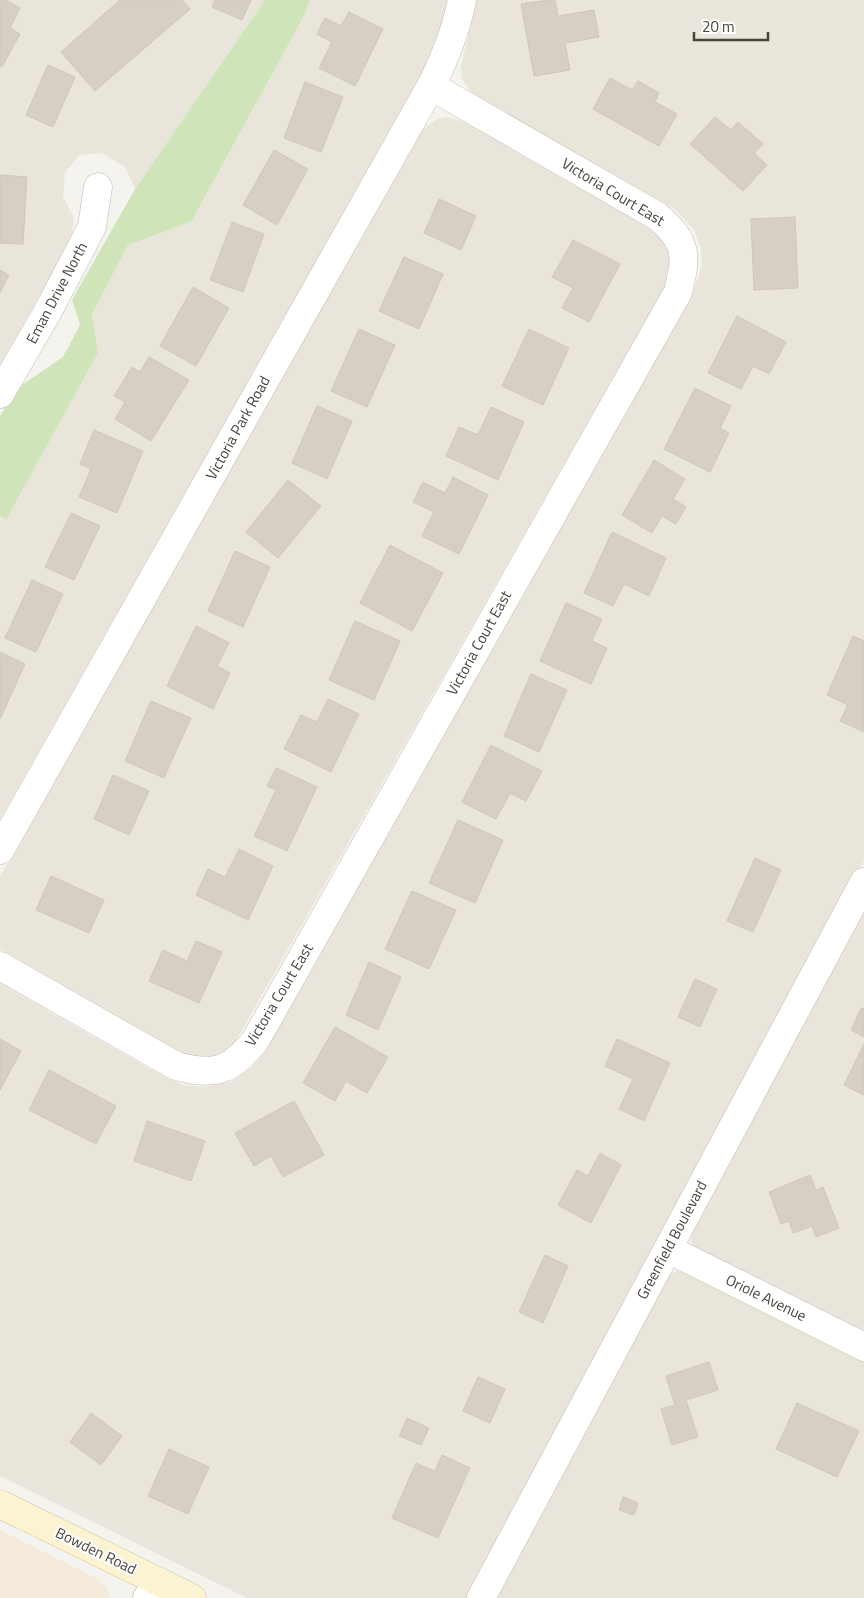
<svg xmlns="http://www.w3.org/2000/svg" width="864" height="1598" font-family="'Titillium Web',sans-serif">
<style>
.residential{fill:#e9e5db}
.commercial{fill:#f4ebda}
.green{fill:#cfe5b9}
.building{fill:#d6cfc3;stroke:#d0c7b6}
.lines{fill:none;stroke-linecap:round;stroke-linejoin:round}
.minor-casing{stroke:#c0bbb0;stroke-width:29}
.tertiary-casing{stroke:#c0bbb0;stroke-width:29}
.secondary-casing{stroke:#d1c7a0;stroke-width:29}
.minor{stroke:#fff;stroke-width:28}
.tertiary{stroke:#fff;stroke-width:28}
.secondary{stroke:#fbf3d1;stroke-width:28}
.labels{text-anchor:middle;stroke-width:4;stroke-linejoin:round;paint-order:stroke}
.street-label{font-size:15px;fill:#49443a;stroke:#fff}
</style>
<rect width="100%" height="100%" fill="#f5f3ed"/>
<path class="residential" d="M0,0H265L135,189L125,167L102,153L80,155L65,172L63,197L74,218L71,240L0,365Z
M310,0H447L446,10L438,42L421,76L0,819V515L6,520L98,353L92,314L128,245L193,220L305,14Z
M476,0H864V861L470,1598H247L0,1476V984L159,1074L183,1085L204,1087L231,1082L252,1067L266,1051L694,289L702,265L701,248L694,230L675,209L485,102L470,91L462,79L461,66Z
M448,117L463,122L647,226L662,237L670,253L671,267L665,286L234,1044L220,1055L202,1058L186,1055L0,949V877L421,131L437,119Z
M864,903V1336L696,1252L691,1241L692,1227Z
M676,1271L690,1273L864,1359V1598H496L664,1279Z"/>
<path class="commercial" d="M0,1530L98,1579L107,1588L109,1598H0Z"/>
<path class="green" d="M265,0H310L305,14L192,221L128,245L92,314L98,353L6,520L0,515V416L16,389L63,357L80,325L72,300L135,189Z"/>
<path class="building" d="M0,0H6L20,8L10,28L20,34L2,67L0,66Z
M120,0H182L190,9L95,91L61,52Z
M215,0H251L242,20L212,7Z
M548,0H555L558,16L594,10L599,37L565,43L570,70L534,76L521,4Z
M349,12L383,29L355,86L319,68L332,42L317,34L325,18L341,26Z
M48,65L75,77L53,127L26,115Z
M610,78L632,90L638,81L659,93L655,102L677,114L659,146L593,109Z
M305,82L343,97L321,152L284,138Z
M715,117L731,130L738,122L763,144L754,153L767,165L743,191L690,144Z
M274,150L308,169L277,225L243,205Z
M0,175L27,177L23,244L0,243Z
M439,199L476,216L461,250L424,233Z
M795,217L798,288L754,290L751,219Z
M232,222L264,234L243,292L210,280Z
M573,240L620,264L589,322L562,308L573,288L552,277Z
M404,257L443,274L419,329L379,311Z
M0,270L9,275L0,293Z
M193,287L229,308L196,366L160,346Z
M737,316L786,342L769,374L753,366L741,389L708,373Z
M359,329L395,345L367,407L331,391Z
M529,329L569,348L543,405L502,386Z
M149,357L189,380L151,441L115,419L125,402L114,396L132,367L140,372Z
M695,388L731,406L720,428L729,433L710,472L664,449Z
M317,406L352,421L327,479L292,463Z
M491,407L524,422L498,480L446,456L459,427L478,435Z
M94,430L143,451L117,513L79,497L91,469L80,464Z
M654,460L685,479L673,499L686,507L676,524L662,516L652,533L622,515Z
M453,477L488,495L459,554L422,536L434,512L413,502L423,482L445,493Z
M288,480L321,506L278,558L246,532Z
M71,513L100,526L74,580L45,567Z
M612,532L666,558L649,596L624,584L613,606L584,593Z
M390,545L443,573L412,631L360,603Z
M235,551L270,567L243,627L208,611Z
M32,580L63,594L36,652L5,638Z
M566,603L602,619L592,641L607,648L591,684L540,661Z
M355,621L400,641L374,700L329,680Z
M196,626L229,643L217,666L230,673L213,709L167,686Z
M853,636L864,641V732L840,721L848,705L827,695Z
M0,652L25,664L0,719Z
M531,674L567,690L539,752L504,736Z
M328,699L359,714L331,772L284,749L301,715L317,722Z
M151,701L191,718L164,778L125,761Z
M491,745L542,771L526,801L510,793L496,819L462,802Z
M276,768L317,787L287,851L254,836L276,790L267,786Z
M113,775L149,791L129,835L94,819Z
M458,820L503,840L475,903L429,883Z
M239,849L273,866L248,920L196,895L208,869L225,877Z
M755,858L781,870L753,932L727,921Z
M51,876L104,900L89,933L36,910Z
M412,891L456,910L429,969L385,949Z
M196,941L222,952L199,1003L149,981L163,950L187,961Z
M369,962L401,977L378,1030L346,1015Z
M695,979L717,989L700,1027L678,1017Z
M861,1008L864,1009V1037L851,1030Z
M335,1027L388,1057L367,1093L346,1081L335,1101L303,1083Z
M0,1039L21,1051L0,1090Z
M617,1039L670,1063L644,1121L619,1109L633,1079L605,1066Z
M864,1044V1095L844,1085Z
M49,1070L116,1106L96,1144L29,1110Z
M294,1101L324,1155L283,1177L271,1156L254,1166L235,1133Z
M147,1121L205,1141L191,1181L134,1161Z
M600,1153L621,1165L591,1223L558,1205L577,1170L588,1176Z
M810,1175L816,1190L823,1187L839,1228L816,1237L812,1226L793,1233L789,1221L781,1224L769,1192Z
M545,1255L568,1266L543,1323L519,1312Z
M709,1362L718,1390L686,1400L698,1437L672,1445L661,1409L675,1405L666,1376Z
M478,1377L505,1389L490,1423L463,1411Z
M797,1403L859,1431L837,1477L776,1449Z
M91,1413L122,1436L101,1465L70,1442Z
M407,1418L429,1428L421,1445L399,1436Z
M169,1449L209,1467L188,1514L148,1496Z
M442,1455L470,1468L438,1538L392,1518L416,1463L435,1471Z
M623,1497L638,1503L634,1515L619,1510Z"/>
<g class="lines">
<g class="minor-casing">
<path id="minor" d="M0,394L47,313L92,227L98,187
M0,850L431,86C445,58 456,31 462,0
M0,966L176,1066C215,1076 229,1072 255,1041L678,292C687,254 688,243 657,216L431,86
M668,1249L864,1347
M481,1598L864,882"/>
</g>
<g class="tertiary-casing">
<path id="tertiary" d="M147,1598L158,1581"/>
</g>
<g class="secondary-casing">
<path id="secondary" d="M0,1504L192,1598"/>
</g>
<use href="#minor" class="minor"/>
<use href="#tertiary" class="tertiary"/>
<use href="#secondary" class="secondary"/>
</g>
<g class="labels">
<g class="street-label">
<text transform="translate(613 192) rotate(31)" y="5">Victoria Court East</text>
<text transform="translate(57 293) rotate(-62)" y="5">Eman Drive North</text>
<text transform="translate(238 428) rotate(-61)" y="5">Victoria Park Road</text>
<text transform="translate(479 643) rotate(-61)" y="5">Victoria Court East</text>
<text transform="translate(279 995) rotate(-59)" y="5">Victoria Court East</text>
<text transform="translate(672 1240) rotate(-62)" y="5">Greenfield Boulevard</text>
<text transform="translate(766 1298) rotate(26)" y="5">Oriole Avenue</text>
<text transform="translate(96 1551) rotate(26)" y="5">Bowden Road</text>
</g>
</g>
<path d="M694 32v8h74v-8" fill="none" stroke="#49443a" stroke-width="2.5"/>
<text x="702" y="32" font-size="15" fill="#49443a" stroke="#ffffff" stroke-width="4" paint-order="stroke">20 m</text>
</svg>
